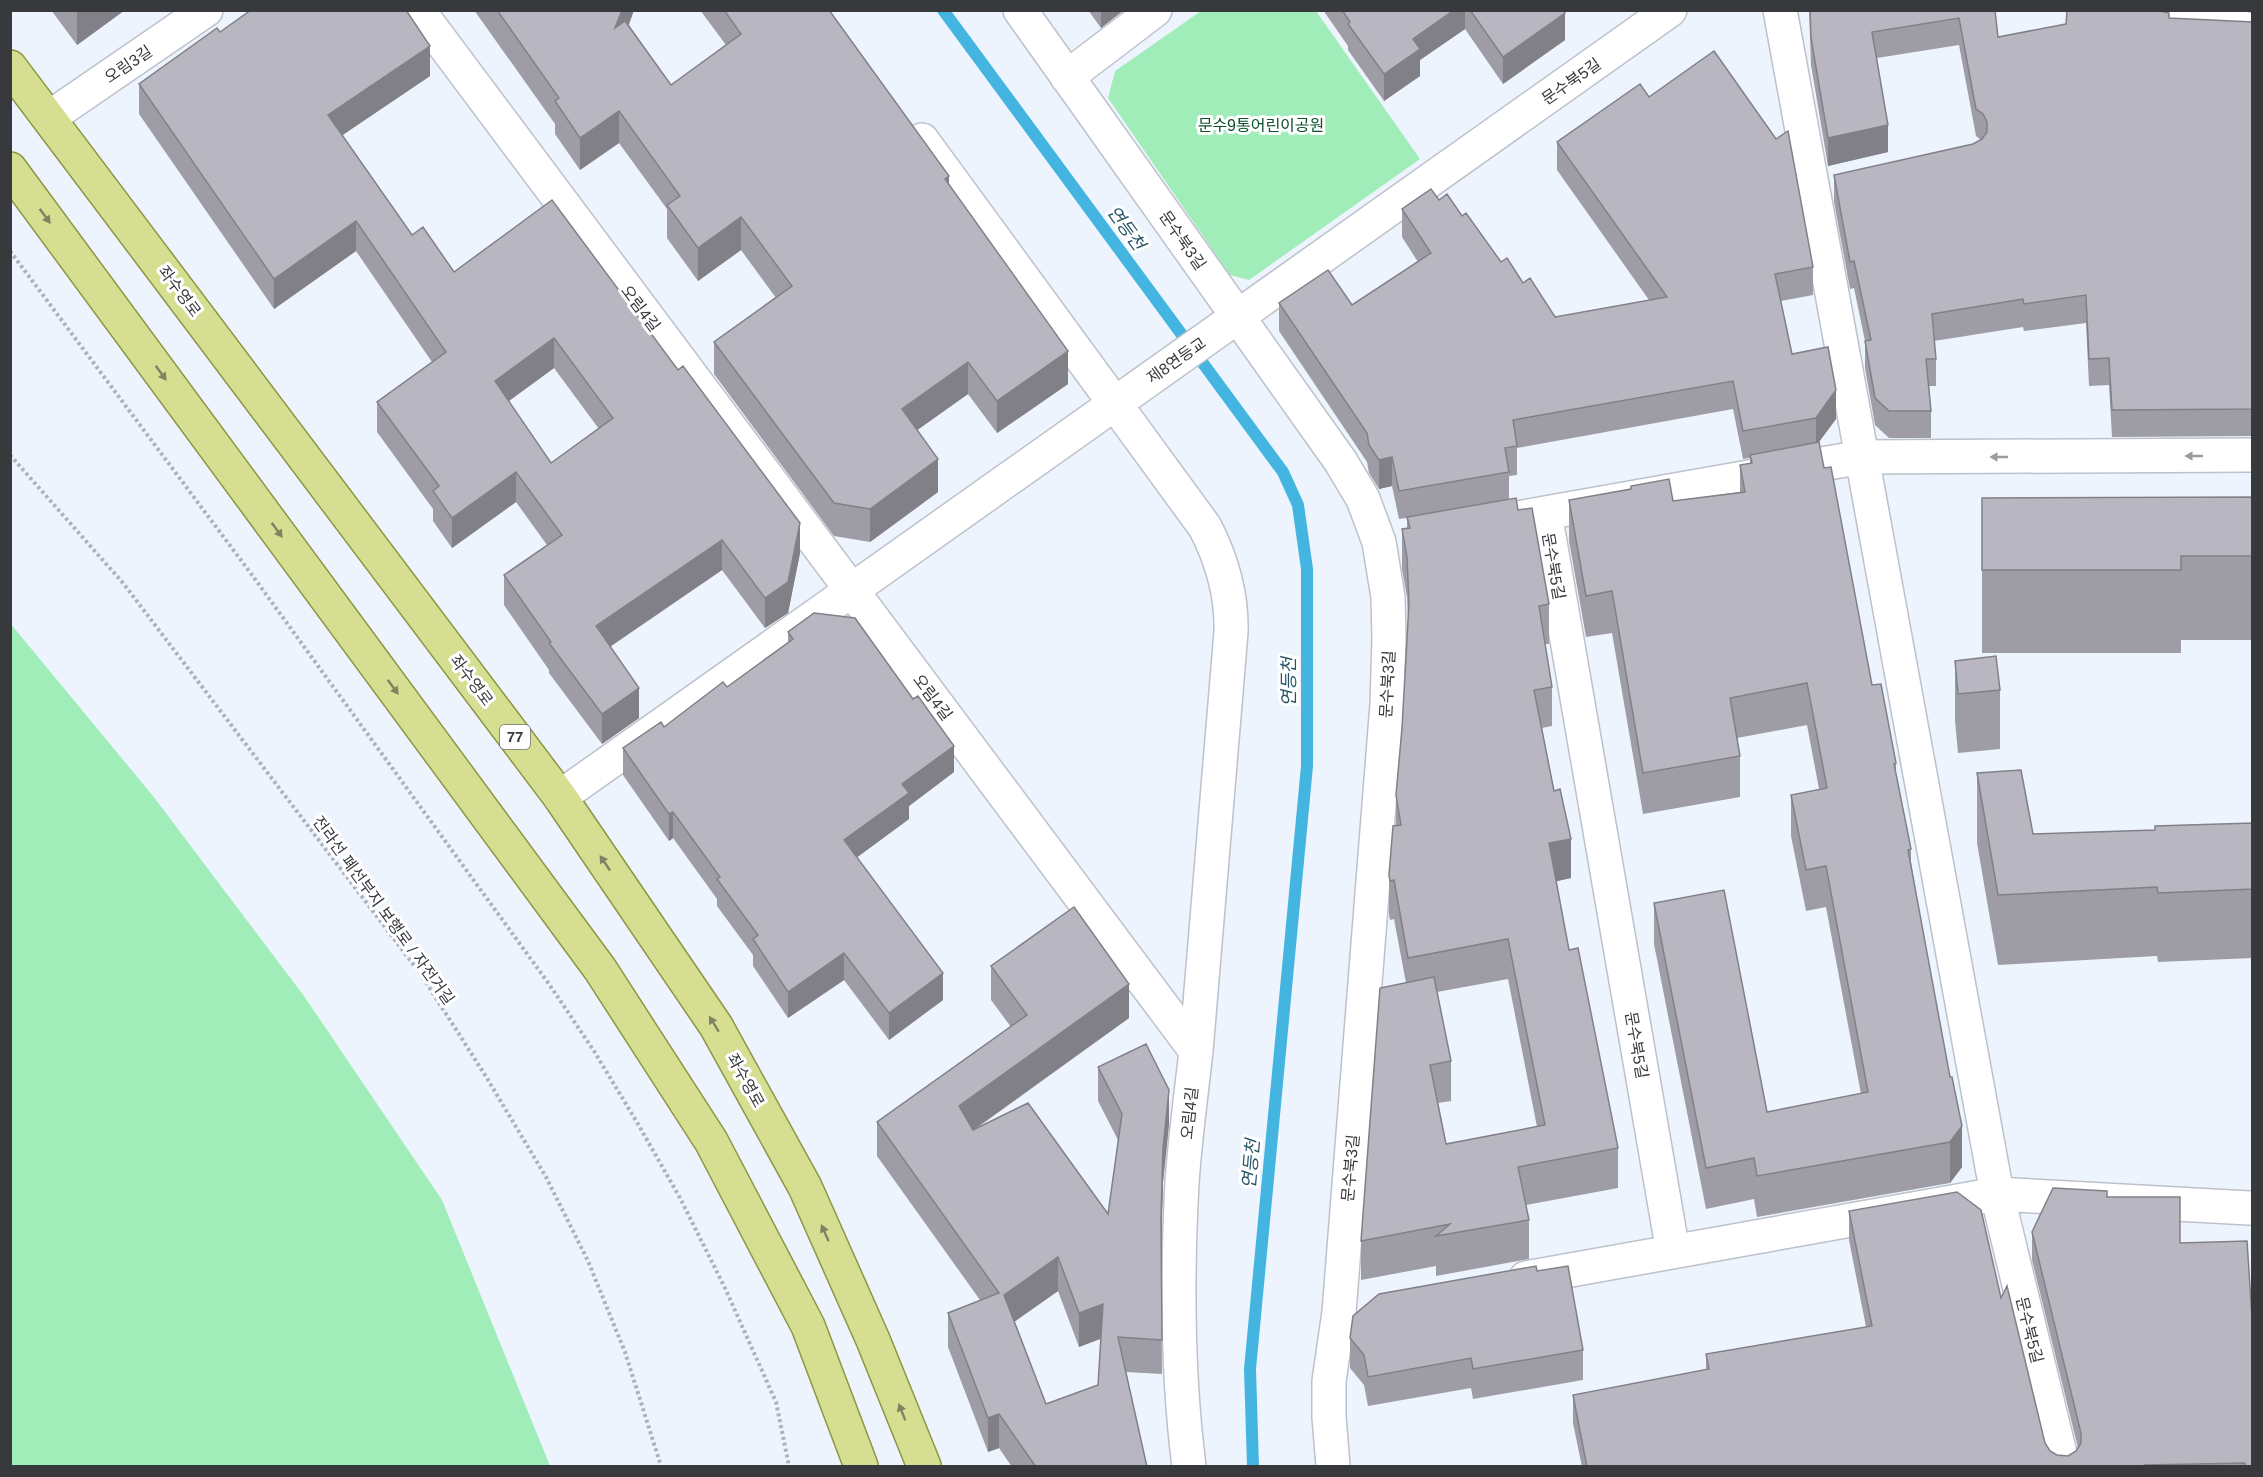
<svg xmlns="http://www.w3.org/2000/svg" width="2263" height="1477" font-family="Helvetica,'Noto Sans KR',sans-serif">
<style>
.green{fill:#a0edb9}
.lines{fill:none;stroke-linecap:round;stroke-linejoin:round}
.stream{stroke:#44b5e1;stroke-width:12}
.street-casing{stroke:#bcc1cb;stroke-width:36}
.primary-casing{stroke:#8c9644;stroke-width:36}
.path{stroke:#adb2ba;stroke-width:4;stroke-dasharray:3 3;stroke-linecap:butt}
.street{stroke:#fff;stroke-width:33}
.primary{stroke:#d6de91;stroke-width:33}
.wall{fill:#9e9da6;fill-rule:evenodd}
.shaded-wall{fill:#818087}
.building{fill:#b8b7c1;stroke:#818087;stroke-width:1.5;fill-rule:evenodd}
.oneway{fill:#7f8363}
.oneway2{fill:#9b9c9e}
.labels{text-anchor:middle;stroke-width:6;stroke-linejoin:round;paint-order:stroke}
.shield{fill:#fff;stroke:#737477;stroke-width:1.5}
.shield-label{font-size:15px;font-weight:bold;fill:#37393d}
.street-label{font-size:16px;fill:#37393d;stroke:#fff}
.park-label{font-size:16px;fill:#0d502c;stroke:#fff}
.water-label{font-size:18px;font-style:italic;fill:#275568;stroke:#fff}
</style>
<rect width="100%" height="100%" fill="#eef4fe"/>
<path class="green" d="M1201,11H1316L1420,159L1249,280L1230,275L1108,98L1115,71Z
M10,623L153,796L304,996L442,1200L550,1466H11Z"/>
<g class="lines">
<path class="stream" d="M943,10L1283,472L1298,505L1307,569V766L1250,1369L1253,1466"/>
<g class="street-casing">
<path id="street" d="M418,10L1196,1051C1191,1095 1185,1139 1182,1183C1177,1277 1177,1373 1189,1466
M1020,10L1341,462L1363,499L1379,542L1388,597L1389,638L1387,704L1339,1312L1329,1381V1417L1333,1466
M1780,10L1997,1194L2063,1466
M2147,10L2252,30
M1067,77L1155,10
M50,117L206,10
M922,140L1205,527C1222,560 1232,596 1231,632L1196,1051
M1545,513L1673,1252
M1489,523L1862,457L2252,455
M560,797L1670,10
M1526,1278L1997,1194L2249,1208"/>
</g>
<g class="primary-casing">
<path id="primary" d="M10,67L560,797L716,1026L805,1187L873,1340L924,1466
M10,169L600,969L711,1141L808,1326L861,1466"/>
</g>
<path class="path" d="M10,251L252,575L549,984L594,1051L638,1124L680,1198L725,1288L776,1402L789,1466
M10,455L123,583L420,973L485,1075L546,1177L588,1261L625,1352L661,1466"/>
<use href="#street" class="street"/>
<use href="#primary" class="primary"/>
</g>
<path class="wall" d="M51,10H125L77,45Z
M474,10H634L629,25L671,85L726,45L700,10H829L949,185L1068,384L997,433L968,394L917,430L938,492L870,542L834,536L714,374V342L776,298L741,250L698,281L667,238V209L619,143L580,170L555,134V124Z
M1088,10H1124L1101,28Z
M1323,10H1563L1565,40L1503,84L1465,29L1420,60V76L1384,101L1348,50V46Z
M1809,10H1995L1998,37L2169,18L2253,22V436L2112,437L2109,385L2089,386L2086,323L2024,331L2023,327L1934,341L1936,359V386H1929L1931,411V438H1889L1875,425L1865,368V341L1854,288L1850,289L1834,202V175L1973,144L1981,140L1976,136L1959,45L1877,58L1888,152L1828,166L1811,65Z
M430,76L342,135L412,235L454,272L552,200L800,553L788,613L765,628L722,570L610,647L639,718L602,744L549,673V670L504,605V575L547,545L516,502L452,548L433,521V509L377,432V402L432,362L356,251L274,309L139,114V84ZM554,368L599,429L551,463L509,401Z
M1649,97L1813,267V295L1781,301L1792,354L1836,419L1818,443L1872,685L1896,763V776L1911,849V862L1962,1167L1950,1183L1757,1217L1754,1199L1706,1209L1654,944V903L1767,1112L1861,1094L1826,907L1806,911L1791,836V795L1819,789L1807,725L1737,738L1740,756V797L1643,814L1612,633L1586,637L1569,541V500L1631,489V486L1673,501L1740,492V465L1750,463V458L1743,459L1733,409L1517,448V475L1509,476V499L1518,510L1549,604V644H1545L1552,687V726L1542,728L1571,878L1556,881L1569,950L1618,1148V1188L1526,1205L1529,1220V1259L1436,1276V1266L1361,1280V1241L1406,983L1394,919L1390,920L1389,914V875L1396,826V795L1402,728L1408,620L1407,597L1402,569V529L1407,528V518L1399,519L1392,486L1379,489L1369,473L1367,462L1279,331V303L1352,305L1418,262L1402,237V209L1439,200L1462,216L1501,262L1523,283L1555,317L1649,300L1557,170V142ZM1508,979L1537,1127L1446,1144L1438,1103L1451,1101V1061L1437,992Z
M2253,497V640H2181V653H1982V498Z
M788,632L954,772L909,806V819L857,857L943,1000L889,1040L844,980L788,1018L753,966V955L717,906V899L673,838L669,841L623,775V748L664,727L727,687L788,643Z
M1955,661L2000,690V749L1958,753L1955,720Z
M1977,773L2033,834L2155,830L2253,823V958L2158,962L2157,956L1998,965L1977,843Z
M991,966L1129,1018L974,1130L1108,1214L1118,1140L1098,1101V1067L1169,1124L1163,1182L1161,1244L1162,1374L1126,1372L1147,1467H1012L999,1448L988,1452L948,1347V1313L980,1300L877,1156V1122L1011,1027L991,1000ZM1058,1291L1079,1347L1101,1338L1098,1385L1046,1404L1014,1322Z
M2107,1197L2180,1243L2252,1332L2253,1467H1582L1573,1423V1395L1706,1370V1354L1866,1327L1849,1240V1211L2001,1298L2045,1443L2050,1451L2057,1455L2068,1456L2076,1451L2078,1448L2032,1260V1232Z
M1537,1271L1583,1350V1380L1473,1399L1471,1388L1368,1406L1364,1385L1350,1368V1338Z"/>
<path class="shaded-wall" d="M77,10H125L77,45Z
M622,10H634L615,60V28Z
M1101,10H1124L1101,28Z
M1454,10H1465V29L1420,60V76L1384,101V74L1413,39Z
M1565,13V40L1503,84V57Z
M430,46V76L328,145V115Z
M619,111V143L580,170V138Z
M1888,125V152L1828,166V138Z
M949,176V209L945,179Z
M741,217V250L698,281V248Z
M356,221V251L274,309V279Z
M554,338V368L495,411V381Z
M1068,351V384L997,433V401Z
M968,362V394L902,441V409Z
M1836,390V419L1816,446V418Z
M1392,457V486L1379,489V460Z
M938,459V492L870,542V509Z
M516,472V502L452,548V518Z
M800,523V553L788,613L765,628V598Z
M722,540V570L596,656V626Z
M639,688V718L602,744V714Z
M954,746V772L909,806V819L844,867V840L902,784Z
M673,812V838L669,841V814Z
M1571,839V878L1549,883V843Z
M844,953V980L788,1018V992Z
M943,973V1000L889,1040V1013Z
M1129,984V1018L959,1140V1106Z
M1169,1090V1124L1163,1182L1161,1253V1219L1163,1148Z
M1962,1126V1167L1950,1183V1142Z
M1058,1257V1291L1004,1329V1295Z
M1103,1304V1338L1079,1347V1313Z
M999,1414V1448L988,1452V1418Z"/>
<path class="building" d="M251,10H406L430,46L328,115L412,235L423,227L454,272L552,200L678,370L683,366L800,523L788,582L765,598L722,540L596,626L639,688L602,714L549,643L551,642L504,575L562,535L516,472L452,518L433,491L439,486L377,402L446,352L356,221L274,279L139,84L217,28L220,32ZM554,338L613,418L551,463L495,381Z
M497,10H622L615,28L625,21L671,85L741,34L724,10H829L949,176L945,179L1068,351L997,401L968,362L902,409L938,459L870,509L834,503L714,342L792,286L741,217L698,248L667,205L680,196L619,111L580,138L555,101L559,98Z
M1342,10H1454L1413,39L1420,49L1384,74L1348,24L1350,22Z
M1470,10H1563L1565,13L1503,57Z
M1810,10H1995L1998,37L2066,24L2067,10H2155L2169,13V18L2253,22V409L2112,410L2109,358L2089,359L2086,295L2024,304L2023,299L1932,314L1936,359H1926L1931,411H1889L1875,398L1865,341L1871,340L1854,261L1850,262L1834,175L1973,144L1982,139L1987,132V122L1983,114L1976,109L1959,18L1872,32L1888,125L1828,138L1811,38Z
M1714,51L1776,139L1788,131L1813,267L1775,274L1792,354L1828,347L1836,390L1816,418L1743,431L1733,381L1513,420L1517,446L1505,448L1509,472L1399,491L1392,457L1379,460L1369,445L1367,433L1279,303L1328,270L1352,305L1431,253L1402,209L1431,189L1439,200L1447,194L1462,216L1466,213L1501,262L1507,258L1523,283L1530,278L1555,317L1667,297L1557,142L1640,84L1649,97Z
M1819,442L1824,468L1831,467L1872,685L1881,684L1896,763L1894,764L1911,849L1908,850L1950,1077H1952L1962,1126L1950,1142L1757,1176L1754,1158L1706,1168L1654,903L1724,890L1767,1112L1868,1092L1826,866L1806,870L1791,795L1827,788L1807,683L1730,698L1740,756L1643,773L1612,591L1586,596L1569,500L1631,489V486L1669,479L1673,501L1745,492L1740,465L1752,463L1750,455Z
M2253,497V556H2181V570H1982V498Z
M1516,498L1518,510L1532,508L1549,604L1539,606L1552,687L1534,690L1554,791L1560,789L1571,839L1549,843L1569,950L1578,948L1618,1148L1518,1167L1529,1220L1436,1236L1450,1224L1361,1241L1380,988L1434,977L1451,1061L1430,1065L1446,1144L1545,1125L1508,939L1408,958L1394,880L1390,881L1389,875L1393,826L1401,825L1396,795L1402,728L1409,603L1407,557L1402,529L1410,528L1407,517Z
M814,613L855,618L913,699L918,696L954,746L902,784L909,793L844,840L943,973L889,1013L844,953L788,992L753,939L758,935L717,879L720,877L673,812L669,814L623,748L661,722L664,727L723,682L727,687L793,639L788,632Z
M1996,656L2000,690L1958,694L1955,661Z
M2021,770L2033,834L2155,830V826L2253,823V889L2158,893L2157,887L1998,895L1977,773Z
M1074,907L1129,984L959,1106L973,1130L1028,1103L1108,1214L1122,1114L1098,1067L1146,1044L1169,1090L1163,1148L1161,1219L1162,1340L1118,1337L1147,1467H1036L999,1414L988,1418L948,1313L999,1293L877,1122L1027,1015L991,966ZM1058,1257L1079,1313L1103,1304L1098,1385L1046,1404L1004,1295Z
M2053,1188L2107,1191V1197H2180V1243L2247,1241L2253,1332V1467H2245V1463L2145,1465L2139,1467H1587L1573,1395L1709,1369L1706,1354L1872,1326L1849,1211L1957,1192L1981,1210L2001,1298L2007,1286L2045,1443L2050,1451L2057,1455L2068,1456L2076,1451L2081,1443V1433L2032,1232Z
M1536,1266L1537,1271L1568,1266L1583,1350L1473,1369L1471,1358L1368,1377L1364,1355L1350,1338L1353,1316L1379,1294Z"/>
<defs><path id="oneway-solid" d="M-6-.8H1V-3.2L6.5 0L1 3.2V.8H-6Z" transform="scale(1.5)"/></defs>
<g class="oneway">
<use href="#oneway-solid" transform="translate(45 216) rotate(54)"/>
<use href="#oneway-solid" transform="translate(161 373) rotate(54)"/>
<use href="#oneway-solid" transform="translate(277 530) rotate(54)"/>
<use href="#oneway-solid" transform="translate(393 687) rotate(54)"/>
<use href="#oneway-solid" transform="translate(605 863) rotate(-124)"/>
<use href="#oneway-solid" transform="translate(714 1024) rotate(-122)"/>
<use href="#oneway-solid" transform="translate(825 1233) rotate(-114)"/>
<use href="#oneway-solid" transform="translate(902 1412) rotate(-112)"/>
</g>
<g class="oneway2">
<use href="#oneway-solid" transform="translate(2194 456) rotate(180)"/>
<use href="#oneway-solid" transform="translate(1999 457) rotate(180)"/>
</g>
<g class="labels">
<rect class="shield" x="500" y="725" width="30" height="24" rx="4.5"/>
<g class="shield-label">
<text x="515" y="742">77</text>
</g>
<g class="street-label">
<text transform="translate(128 64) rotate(-34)" y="6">오림3길</text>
<text transform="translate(1571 81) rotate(-35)" y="6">문수북5길</text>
<text transform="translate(1183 240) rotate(55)" y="6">문수북3길</text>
<text transform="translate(180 291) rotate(53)" y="6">좌수영로</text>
<text transform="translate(641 308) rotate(53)" y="6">오림4길</text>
<text transform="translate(1176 360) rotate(-35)" y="6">제8연등교</text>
<text transform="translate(1554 566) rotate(80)" y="6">문수북5길</text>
<text transform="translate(472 680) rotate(53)" y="6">좌수영로</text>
<text transform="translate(1387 684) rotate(-87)" y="6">문수북3길</text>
<text transform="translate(933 697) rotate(53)" y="6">오림4길</text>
<text transform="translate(384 910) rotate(54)" y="6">전라선 폐선부지 보행로 / 자전거길</text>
<text transform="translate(1637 1045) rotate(80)" y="6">문수북5길</text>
<text transform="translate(746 1080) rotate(61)" y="6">좌수영로</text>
<text transform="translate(1189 1113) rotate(-84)" y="6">오림4길</text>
<text transform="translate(1350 1168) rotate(-85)" y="6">문수북3길</text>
<text transform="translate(2030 1330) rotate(76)" y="6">문수북5길</text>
</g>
<g class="park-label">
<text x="1261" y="131">문수9통어린이공원</text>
</g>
<g class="water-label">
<text transform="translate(1126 228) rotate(54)" y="6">연등천</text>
<text transform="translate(1289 682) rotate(-90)" y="6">연등천</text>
<text transform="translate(1251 1164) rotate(-85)" y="6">연등천</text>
</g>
</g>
<rect width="2263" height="1477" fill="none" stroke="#37393d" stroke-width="24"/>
</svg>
